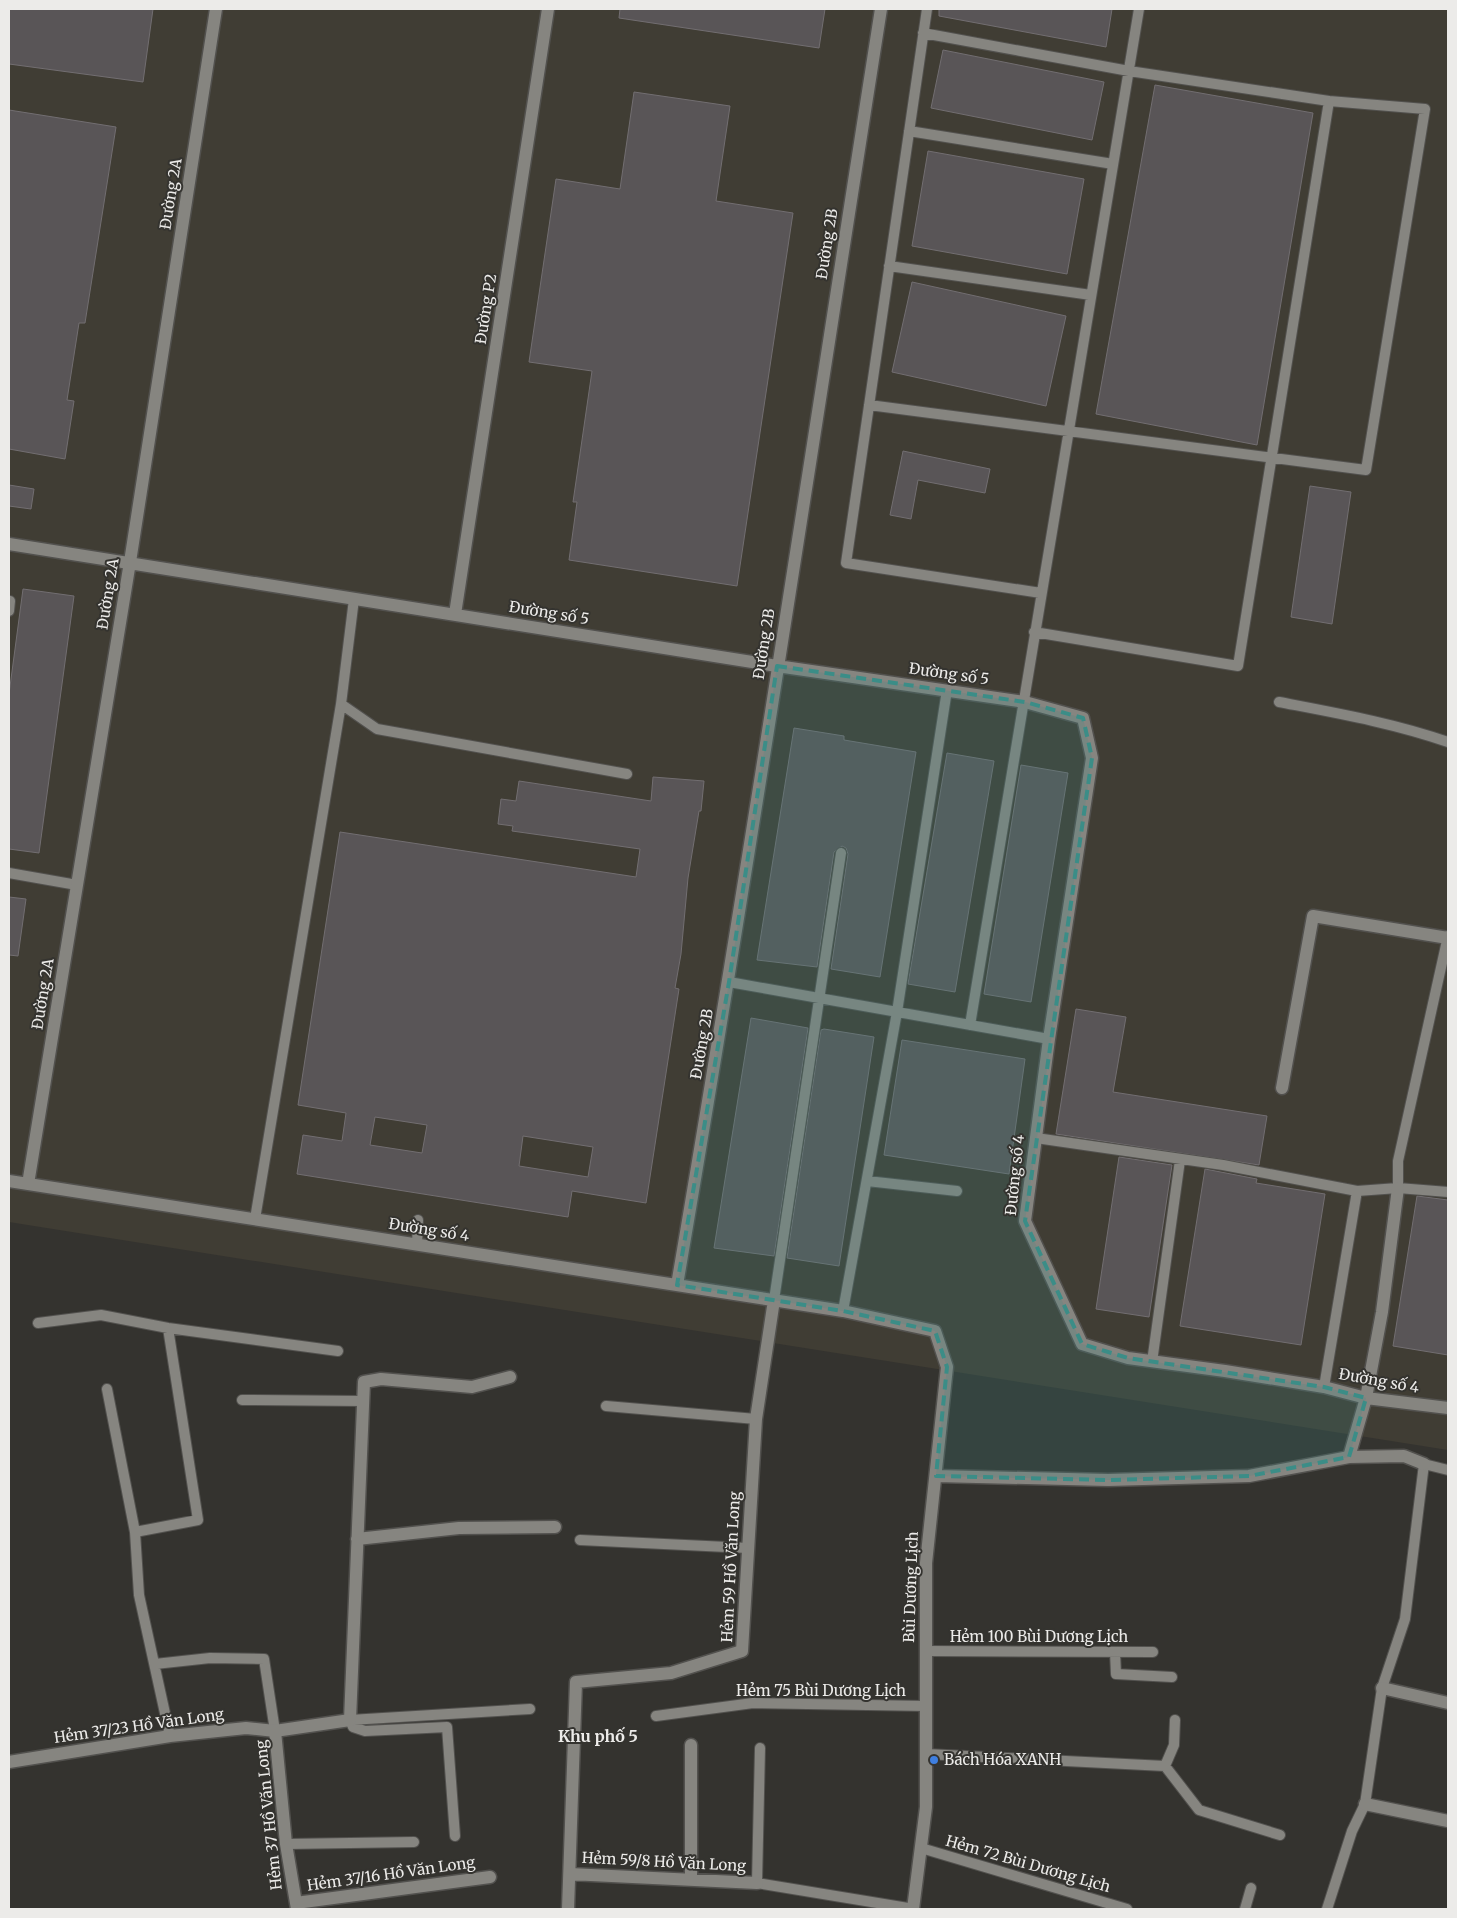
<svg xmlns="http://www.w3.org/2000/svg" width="1457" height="1918" font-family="Merriweather,serif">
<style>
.built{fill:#403d34}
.building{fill:#595557;stroke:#726e71;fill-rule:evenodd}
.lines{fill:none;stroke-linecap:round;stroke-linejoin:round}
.lane-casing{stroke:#52514e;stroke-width:12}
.street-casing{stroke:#52514e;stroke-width:15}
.lane{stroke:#868580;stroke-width:10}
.street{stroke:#868580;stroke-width:12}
.marked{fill:#3b8d87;fill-opacity:0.2;stroke:#3b8d87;stroke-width:4;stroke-dasharray:10 6;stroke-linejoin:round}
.shop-dot{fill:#3f7fe0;stroke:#34332f;stroke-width:2}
.labels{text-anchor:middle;stroke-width:4;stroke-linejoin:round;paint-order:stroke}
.street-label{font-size:15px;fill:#ecebe9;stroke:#34332f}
.poi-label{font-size:15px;fill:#ecebe9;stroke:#34332f;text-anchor:start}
.neighbourhood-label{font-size:16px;font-weight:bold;fill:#ecebe9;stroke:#34332f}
</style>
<rect width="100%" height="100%" fill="#34332f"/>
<path class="built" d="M9,9H1448V1450L9,1222Z"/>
<path class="building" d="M9,9H153L143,82L9,64Z
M620,9H825L819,48L619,18Z
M939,9H1112L1106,47L939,16Z
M943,50L1104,82L1092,140L931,108Z
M1155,85L1313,113L1257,445L1096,414Z
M634,92L730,106L716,201L793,213L737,586L569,560L577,502H573L592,371L529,362L556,179L620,189Z
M9,110L116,127L85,323H79L67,400L74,401L65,459L9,449Z
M928,151L1084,179L1067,274L912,246Z
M912,282L1066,316L1046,406L892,372Z
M903,451L990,469L985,493L918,480L911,519L890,515Z
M9,485L34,489L31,509L9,506Z
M1310,486L1351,492L1332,624L1291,617Z
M23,589L74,596L39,853L9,849V694Z
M794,728L844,736V740L916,752L880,977L831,969L848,854L846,848L842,846L834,852L817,967L757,960Z
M947,753L994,761L955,992L908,984Z
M1021,765L1068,773L1031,1002L984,994Z
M653,777L704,781L701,811H699L688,878L681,954L675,988L679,989L646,1203L572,1191L568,1217L297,1174L303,1135L342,1141L346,1113L298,1105L340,832L636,877L640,849L512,831L513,826L498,824L501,799L516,801L519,781L651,801ZM375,1117L427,1125L422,1153L370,1145ZM523,1136L593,1147L588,1177L519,1166Z
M9,897L26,899L18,956L9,955Z
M1076,1009L1126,1017L1113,1092L1267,1116L1259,1165L1056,1134Z
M751,1018L808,1028L774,1256L714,1248Z
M824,1029L874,1037L839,1266L787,1258L821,1030Z
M902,1040L1025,1059L1009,1174L884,1155Z
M1119,1157L1172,1165L1149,1317L1096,1309Z
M1205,1169L1257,1179L1256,1183L1325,1194L1301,1345L1180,1326Z
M1417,1196L1448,1200V1355L1393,1346Z"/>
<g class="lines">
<g class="lane-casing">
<path id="lane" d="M927,9L846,563L1041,593
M923,33L1129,71L1329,101L1238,666L1034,632
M909,131L1113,164
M889,266L1091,295
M869,405L1366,470L1425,109L1329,101
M354,599L341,704L377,729L627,774
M9,611L10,601
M1279,702C1336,713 1393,723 1448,742
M9,873L77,885
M729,982L1049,1039
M970,1025L1139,9
M1036,1138L1223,1165L1357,1191L1398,1188L1448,1192
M867,1181L957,1191
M1398,1188V1161L1448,936
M255,1219L341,704
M417,1244L418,1220
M774,1300L841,853
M843,1311L897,1012L947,690
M38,1323L101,1315L168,1328L338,1351
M168,1328L198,1520L135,1532L139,1595L170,1736
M1152,1362L1180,1160
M1324,1387L1357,1191
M107,1389L135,1532
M242,1400L363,1401
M606,1406L756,1419
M580,1540L748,1548
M926,1651L1153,1652
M1115,1652L1116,1674L1172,1677
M155,1664L210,1658L264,1659L275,1731
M656,1716L753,1703L927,1706
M760,1748L757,1883L914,1909
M926,1754L1165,1766L1199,1810L1280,1835
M1165,1766L1174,1745L1175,1720
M455,1836L447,1727L365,1731L353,1727L350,1720L530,1709
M286,1844L414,1842
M921,1848L1127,1909
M1245,1909L1251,1888
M1327,1909L1352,1831L1365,1804L1382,1688L1405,1619L1424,1464L1448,1470"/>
</g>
<g class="street-casing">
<path id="street" d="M9,544L777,666L1025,702L1083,718L1092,758L1049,1039L1025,1221L1082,1344L1128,1358L1225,1371L1324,1387L1366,1398L1448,1408
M455,614L548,9
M1282,1088L1313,916L1448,938
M9,1181L843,1311L935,1331L947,1367L926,1563V1807L913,1909
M28,1184L130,562L216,9
M677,1285C750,860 814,434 881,9
M1349,1457L1366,1398L1382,1312L1398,1188
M936,1476L1108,1480L1249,1476L1349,1457L1404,1456L1424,1464
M357,1539L459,1528L555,1527
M1382,1688L1448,1703
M275,1731L286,1844L297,1909
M9,1762L170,1736L246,1728L275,1731L350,1720L364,1382L381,1379L472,1387L510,1377
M1365,1804L1448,1821
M570,1874L757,1883
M691,1879V1745
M296,1903L490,1877
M568,1909L576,1682L671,1673L742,1651L756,1419L774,1300"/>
</g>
<use href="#lane" class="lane"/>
<use href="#street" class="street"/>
</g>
<path class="marked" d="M777,666L1025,702L1083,718L1092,758L1025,1221L1082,1344L1128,1358L1324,1387L1366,1398L1349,1457L1249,1476L1108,1480L936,1476L947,1367L935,1331L843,1311L677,1285L729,982Z"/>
<circle class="shop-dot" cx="934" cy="1760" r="5"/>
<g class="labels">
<g class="street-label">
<text transform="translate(171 194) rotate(-81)" y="5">Đường 2A</text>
<text transform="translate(827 244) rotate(-81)" y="5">Đường 2B</text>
<text transform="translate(486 309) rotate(-81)" y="5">Đường P2</text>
<text transform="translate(108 594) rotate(-81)" y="5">Đường 2A</text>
<text transform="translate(549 613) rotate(9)" y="5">Đường số 5</text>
<text transform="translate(764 644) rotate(-81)" y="5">Đường 2B</text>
<text transform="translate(949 674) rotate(8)" y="5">Đường số 5</text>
<text transform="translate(43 994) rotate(-81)" y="5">Đường 2A</text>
<text transform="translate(702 1044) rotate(-80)" y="5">Đường 2B</text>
<text transform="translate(1015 1175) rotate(-84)" y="5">Đường số 4</text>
<text transform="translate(429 1230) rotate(9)" y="5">Đường số 4</text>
<text transform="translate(1379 1381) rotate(10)" y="5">Đường số 4</text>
<text transform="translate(731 1567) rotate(-87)" y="5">Hẻm 59 Hồ Văn Long</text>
<text transform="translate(911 1587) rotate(-88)" y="5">Bùi Dương Lịch</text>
<text x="1039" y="1642">Hẻm 100 Bùi Dương Lịch</text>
<text x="821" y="1696">Hẻm 75 Bùi Dương Lịch</text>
<text transform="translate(139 1726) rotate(-8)" y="5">Hẻm 37/23 Hồ Văn Long</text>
<text transform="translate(269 1815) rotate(-96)" y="5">Hẻm 37 Hồ Văn Long</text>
<text transform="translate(664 1862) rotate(3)" y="5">Hẻm 59/8 Hồ Văn Long</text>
<text transform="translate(1028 1864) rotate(16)" y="5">Hẻm 72 Bùi Dương Lịch</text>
<text transform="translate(391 1874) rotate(-8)" y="5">Hẻm 37/16 Hồ Văn Long</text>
</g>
<g class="poi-label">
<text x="944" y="1765">Bách Hóa XANH</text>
</g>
<g class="neighbourhood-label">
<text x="598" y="1742">Khu phố 5</text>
</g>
</g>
<rect width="1457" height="1918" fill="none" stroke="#ecebe9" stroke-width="20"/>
</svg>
